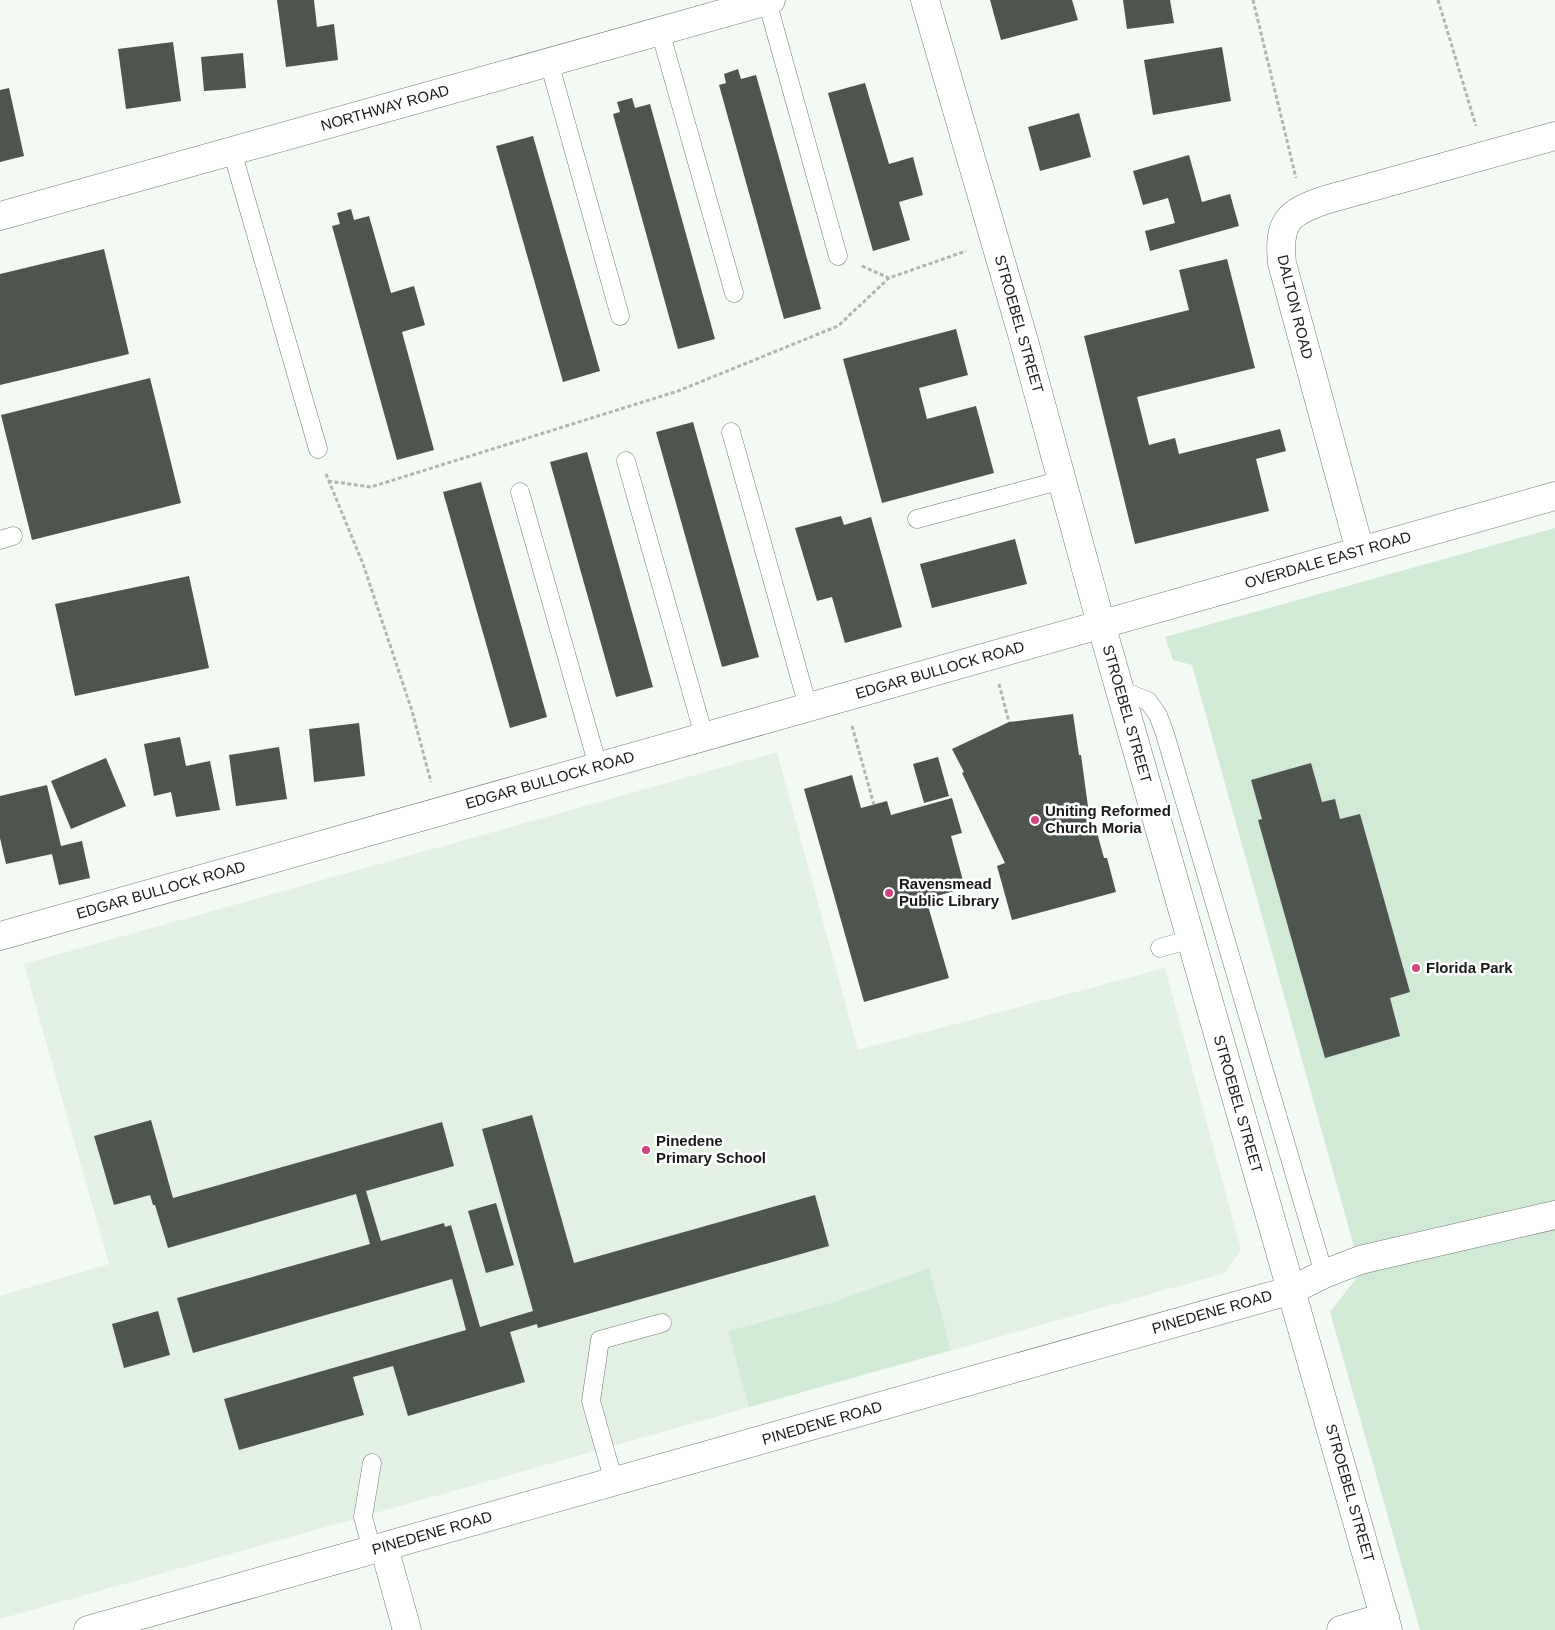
<svg xmlns="http://www.w3.org/2000/svg" width="1555" height="1630" font-family="Arial,sans-serif">
<style>
.built{fill:#e2f1e4}
.green{fill:#d1ead5}
.building{fill:#4e554f}
.lines{fill:none;stroke-linecap:round;stroke-linejoin:round}
.service-casing{stroke:#727a73;stroke-width:19}
.minor-casing{stroke:#727a73;stroke-width:29}
.path{stroke:#afb5af;stroke-width:3;stroke-dasharray:4 2.5;stroke-linecap:butt}
.service{stroke:#fff;stroke-width:18}
.minor{stroke:#fff;stroke-width:28}
.poi-dot{fill:#cf457d;stroke:#fff;stroke-width:2}
.labels{text-anchor:middle;stroke-width:5;stroke-linejoin:round;paint-order:stroke}
.street-label{font-size:15px;fill:#181a18;stroke:#fff}
.poi-label{font-size:15px;font-weight:bold;fill:#181a18;stroke:#fff;text-anchor:start}
</style>
<rect width="100%" height="100%" fill="#f2faf3"/>
<path class="built" d="M777,752L858,1050L1165,968L1241,1250L1225,1273L0,1619V1296L109,1264L24,964Z"/>
<path class="green" d="M1555,528V1630H1420L1330,1312L1361,1272L1192,665L1173,660L1165,637Z
M929,1268L951,1350L749,1407L728,1331L831,1303Z"/>
<path class="building" d="M277,0H314L317,27L334,24L338,60L286,67Z
M990,0H1072L1078,20L1001,40Z
M1123,0H1170L1174,23L1127,29Z
M173,42L181,101L126,109L118,49Z
M1222,47L1231,101L1153,115L1144,60Z
M243,53L246,88L204,91L201,57Z
M738,69L741,79L756,75L821,309L784,319L719,85L726,83L724,74Z
M865,83L889,164L913,157L923,195L899,202L910,240L873,251L828,93Z
M9,88L24,156L0,162V90Z
M632,98L635,108L650,104L715,339L678,349L613,114L620,112L617,102Z
M1079,113L1091,157L1040,171L1028,127Z
M533,136L600,371L563,382L496,146Z
M1189,155L1202,202L1230,194L1239,226L1150,251L1145,231L1175,223L1168,198L1143,205L1133,171Z
M351,209L354,220L369,216L391,293L414,286L425,325L402,332L434,450L397,460L332,226L340,224L337,213Z
M104,249L129,354L0,385V274Z
M1227,259L1255,368L1137,397L1149,445L1175,438L1179,454L1280,429L1286,451L1256,459L1269,511L1135,544L1084,336L1189,310L1179,270Z
M956,329L968,375L919,388L927,419L976,406L994,473L882,503L843,359Z
M150,378L181,503L32,540L1,415Z
M693,422L759,657L722,667L656,432Z
M587,452L653,687L616,697L550,462Z
M481,482L547,717L510,728L443,492Z
M841,516L844,525L871,517L902,627L845,643L832,597L817,601L795,528Z
M1015,539L1027,584L932,608L920,564Z
M189,576L209,668L75,696L55,604Z
M1073,714L1079,755H1081L1089,814L1086,815L1087,826L1095,825L1104,858H1107L1116,892L1012,920L997,866L1005,863L962,773L964,772L952,749L1009,722Z
M359,723L365,776L314,782L309,729Z
M180,737L186,766L210,761L220,810L176,817L171,792L154,796L144,744Z
M279,747L287,799L236,806L229,755Z
M938,757L949,796L924,803L913,764Z
M106,758L126,806L71,829L51,781Z
M1311,763L1322,802L1335,799L1340,819L1360,814L1410,992L1390,998L1400,1036L1325,1058L1258,820L1262,819L1251,780Z
M852,775L861,808L887,801L891,815L952,798L962,833L951,836L965,888L926,899L949,978L864,1002L804,789Z
M47,785L61,846L82,841L90,878L59,885L52,854L6,864L0,838V796Z
M532,1115L574,1263L815,1195L829,1246L538,1328L537,1324L510,1332L525,1382L408,1416L393,1366L353,1377L364,1415L239,1450L224,1399L466,1330L452,1279L193,1353L177,1298L370,1244L356,1194L168,1248L155,1205H153L150,1195L114,1205L94,1136L151,1120L173,1198L442,1122L454,1166L366,1191L381,1241L444,1223L445,1227L451,1225L480,1327L533,1311L482,1129Z
M496,1203L514,1265L486,1273L468,1211Z
M158,1311L170,1355L124,1368L112,1324Z"/>
<g class="lines">
<g class="service-casing">
<path id="service" d="M767,1L838,256
M660,31L734,293
M549,62L620,316
M232,151L318,449
M731,432L808,707
M626,461L704,736
M520,492L598,766
M917,519L1062,480
M0,540L13,536
M1120,690L1148,701L1158,715L1165,734L1324,1274
M1160,948L1191,939
M614,1482L591,1401L600,1340L662,1323
M372,1550L363,1517L372,1463"/>
</g>
<g class="minor-casing">
<path id="minor" d="M925,0L1024,341L1101,624L1388,1630
M0,216L771,0
M1360,551L1282,263C1278,222 1287,213 1325,200L1555,136
M0,936L1555,496
M384,1547L407,1630
M88,1630L1292,1290L1324,1274L1360,1260L1555,1215
M1341,1630L1385,1617"/>
</g>
<path class="path" d="M1253,0L1296,178
M1438,0L1476,126
M862,266L889,278L966,251
M326,474L363,564L412,711L431,782
M328,481L371,487L678,391L838,326L889,278
M999,684L1009,722
M852,726L874,805"/>
<use href="#service" class="service"/>
<use href="#minor" class="minor"/>
</g>
<g class="poi-dot">
<circle cx="1035" cy="820" r="5"/>
<circle cx="889" cy="893" r="5"/>
<circle cx="1416" cy="968" r="5"/>
<circle cx="646" cy="1150" r="5"/>
</g>
<g class="labels">
<g class="street-label">
<text transform="translate(385 108) rotate(-16)" y="5">NORTHWAY ROAD</text>
<text transform="translate(1295 307) rotate(76)" y="5">DALTON ROAD</text>
<text transform="translate(1019 324) rotate(74)" y="5">STROEBEL STREET</text>
<text transform="translate(1328 560) rotate(-16)" y="5">OVERDALE EAST ROAD</text>
<text transform="translate(940 670) rotate(-16)" y="5">EDGAR BULLOCK ROAD</text>
<text transform="translate(1127 714) rotate(74)" y="5">STROEBEL STREET</text>
<text transform="translate(550 780) rotate(-16)" y="5">EDGAR BULLOCK ROAD</text>
<text transform="translate(161 890) rotate(-16)" y="5">EDGAR BULLOCK ROAD</text>
<text transform="translate(1238 1104) rotate(74)" y="5">STROEBEL STREET</text>
<text transform="translate(1212 1312) rotate(-16)" y="5">PINEDENE ROAD</text>
<text transform="translate(822 1423) rotate(-16)" y="5">PINEDENE ROAD</text>
<text transform="translate(1350 1493) rotate(74)" y="5">STROEBEL STREET</text>
<text transform="translate(432 1533) rotate(-16)" y="5">PINEDENE ROAD</text>
</g>
<g class="poi-label">
<text x="1045" y="816">Uniting Reformed<tspan x="1045" dy="17">Church Moria</tspan></text>
<text x="899" y="889">Ravensmead<tspan x="899" dy="17">Public Library</tspan></text>
<text x="1426" y="973">Florida Park</text>
<text x="656" y="1146">Pinedene<tspan x="656" dy="17">Primary School</tspan></text>
</g>
</g>
</svg>
